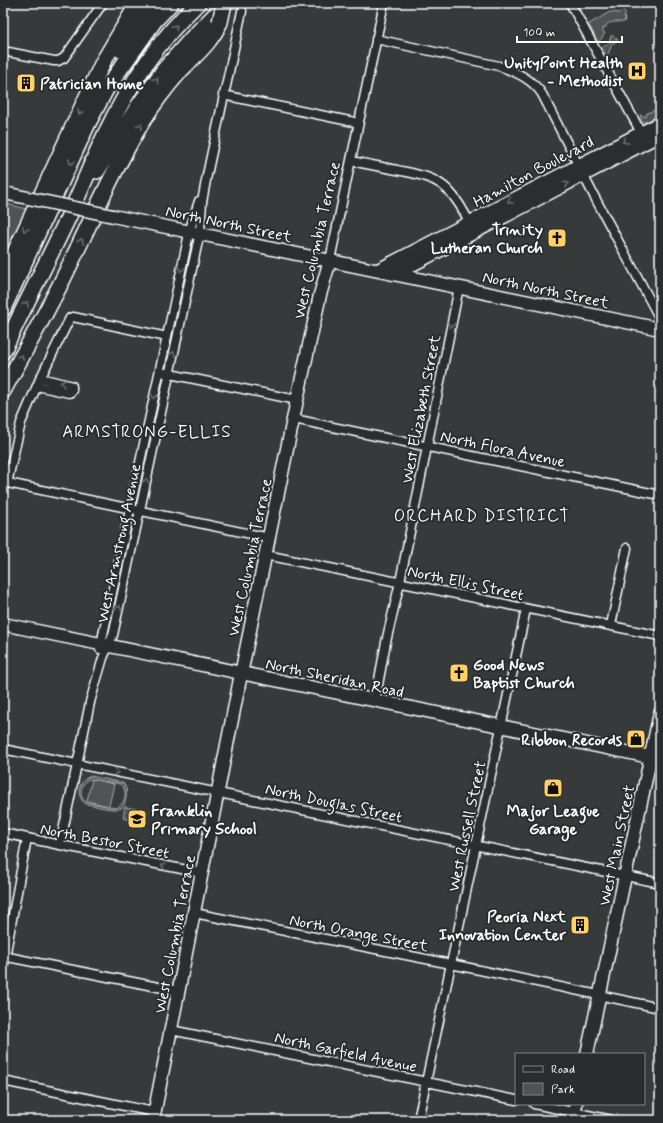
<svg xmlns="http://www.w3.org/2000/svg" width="663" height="1123" font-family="Mynerve,sans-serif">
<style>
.green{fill:#505354;stroke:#a8a9aa;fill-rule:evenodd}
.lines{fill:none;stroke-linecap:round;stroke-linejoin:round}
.street-casing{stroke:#fff;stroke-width:11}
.secondary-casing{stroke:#fff;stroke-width:15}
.highway-casing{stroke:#fff;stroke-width:18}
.street{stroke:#2a2d2e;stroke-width:8}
.secondary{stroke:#2a2d2e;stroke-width:12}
.highway{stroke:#2a2d2e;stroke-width:15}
.secondary-bridge-casing{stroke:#fff;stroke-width:15;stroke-linecap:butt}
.highway-bridge-casing{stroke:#fff;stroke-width:18;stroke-linecap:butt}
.secondary-bridge{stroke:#2a2d2e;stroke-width:12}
.highway-bridge{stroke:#2a2d2e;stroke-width:15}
.oneway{stroke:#6a6c6d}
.labels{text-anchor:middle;stroke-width:4;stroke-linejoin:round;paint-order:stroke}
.poi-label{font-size:16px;font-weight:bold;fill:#fff;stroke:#2a2d2e;text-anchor:end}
.street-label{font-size:16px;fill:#fff;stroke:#2a2d2e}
.neighbourhood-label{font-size:17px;letter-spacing:1px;fill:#fff;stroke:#2a2d2e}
</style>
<rect width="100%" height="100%" fill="#373a3b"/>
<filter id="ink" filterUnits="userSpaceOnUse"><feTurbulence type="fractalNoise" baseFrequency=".025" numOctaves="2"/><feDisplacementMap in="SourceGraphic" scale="8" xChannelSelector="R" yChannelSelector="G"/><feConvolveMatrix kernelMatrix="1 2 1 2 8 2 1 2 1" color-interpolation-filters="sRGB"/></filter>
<g filter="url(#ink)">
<path class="green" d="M624,11L626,14L624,16L625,19L624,22C617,23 609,19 605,28H603V32L605,33L602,38L598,42L589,25V24L610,12L619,13Z
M611,36H613L618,40L612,44L607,57L602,48L609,43Z
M660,107V115L646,122L642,121L640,115L646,117V114Z
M7,204L26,209L3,259V214Z
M91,776L123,783C127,788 127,791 126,798C125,801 125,804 123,807C117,813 94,805 86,804C75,797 78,780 91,776ZM89,779L120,784C129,790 125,805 116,808L86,802C78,796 81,783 89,779Z
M92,779L114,784L109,806L87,801Z
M125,807L147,811L145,823L123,818Z"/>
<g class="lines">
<g class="street-casing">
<path id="street" d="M570,3L643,136
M376,39L499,66C516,72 532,79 542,94L593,194L660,319
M3,51L54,61H58L64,58L103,3
M223,95L359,123
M351,161C366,164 381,167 397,170C415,174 434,176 448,190C458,200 465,213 471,226
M330,260L384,3
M165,373L297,400
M37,386L69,393L71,392L72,390V386L69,385L40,378
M294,419L660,495
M3,482L270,538
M7,483L21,423L39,381L70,318L73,317L167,337
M266,555L660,636
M611,625L627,548
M100,649L190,229L199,201
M375,701L386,642L400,582L459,287
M90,702L103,658L113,635L200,232L202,202L207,175L242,11
M3,749L660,883
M3,833L60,845L202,873
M60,845L91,698
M194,913L451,964L660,1008
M3,956L178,991
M3,968L27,838
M171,1030L516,1100
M3,1081L154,1112
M534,1104L612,1120
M418,1120L526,609"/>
</g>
<g class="secondary-casing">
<path id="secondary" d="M113,216L660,329
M378,270L660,123
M395,274L660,135
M3,624L660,759
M587,1054L660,713
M153,1120L241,674L297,400L320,295L330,260
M573,1120L576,1104"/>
</g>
<g class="highway-casing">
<path id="highway" d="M121,50L129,36L154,3
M97,171L139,105L163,71L193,37L222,8
M3,278L103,62L138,3
M3,309L88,123L106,89L155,20L171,3
M3,351C24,307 46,264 67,220C80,193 91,164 104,137C127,88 158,40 198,3
M3,391C23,354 44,317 63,279C89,226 112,172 142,122C153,104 166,87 180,71C196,54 210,44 220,22"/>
</g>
<use href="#street" class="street"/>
<use href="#secondary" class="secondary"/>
<use href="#highway" class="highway"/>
<g class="secondary-bridge-casing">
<path id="secondary-bridge" d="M9,194L113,216"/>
</g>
<g class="highway-bridge-casing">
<path id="highway-bridge" d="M220,22L224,3"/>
</g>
<use href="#secondary-bridge" class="secondary-bridge"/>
<use href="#highway-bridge" class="highway-bridge"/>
</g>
<defs><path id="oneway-chevron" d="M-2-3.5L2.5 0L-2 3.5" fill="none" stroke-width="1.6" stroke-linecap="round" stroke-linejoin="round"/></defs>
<g class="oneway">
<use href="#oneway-chevron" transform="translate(175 27) rotate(-49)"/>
<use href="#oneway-chevron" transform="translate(156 80) rotate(-53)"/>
<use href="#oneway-chevron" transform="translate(80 112) rotate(114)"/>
<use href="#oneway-chevron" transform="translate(140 126) rotate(-59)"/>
<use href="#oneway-chevron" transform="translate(625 141) rotate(152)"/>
<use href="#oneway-chevron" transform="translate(71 162) rotate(114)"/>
<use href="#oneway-chevron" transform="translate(566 184) rotate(-28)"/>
<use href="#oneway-chevron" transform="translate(510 201) rotate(153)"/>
<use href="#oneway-chevron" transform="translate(25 229) rotate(115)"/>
<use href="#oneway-chevron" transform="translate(81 241) rotate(-64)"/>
<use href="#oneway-chevron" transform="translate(181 269) rotate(102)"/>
<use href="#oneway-chevron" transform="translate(26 304) rotate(-64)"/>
<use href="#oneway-chevron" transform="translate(451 325) rotate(101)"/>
<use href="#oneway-chevron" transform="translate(173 354) rotate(-78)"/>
<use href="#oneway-chevron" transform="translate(21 357) rotate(-62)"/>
<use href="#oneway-chevron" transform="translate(63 383) rotate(-167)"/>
<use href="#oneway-chevron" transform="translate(154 396) rotate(102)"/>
<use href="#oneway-chevron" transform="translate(146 481) rotate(-78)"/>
<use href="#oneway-chevron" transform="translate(119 608) rotate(-78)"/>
<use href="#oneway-chevron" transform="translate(116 772) rotate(11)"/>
<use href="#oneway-chevron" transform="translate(164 866) rotate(-169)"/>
</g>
</g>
<defs>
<g id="hospital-square" transform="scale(1)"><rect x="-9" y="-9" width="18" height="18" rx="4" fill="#ffd166" stroke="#2a2d2e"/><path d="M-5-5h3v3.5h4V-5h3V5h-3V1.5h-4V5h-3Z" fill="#111"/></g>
<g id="building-square" transform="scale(1)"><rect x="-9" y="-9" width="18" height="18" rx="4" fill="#ffd166" stroke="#2a2d2e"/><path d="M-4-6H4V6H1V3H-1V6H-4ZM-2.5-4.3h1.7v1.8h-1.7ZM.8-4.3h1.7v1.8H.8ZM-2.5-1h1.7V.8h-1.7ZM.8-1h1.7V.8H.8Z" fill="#111"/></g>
<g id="church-square" transform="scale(1)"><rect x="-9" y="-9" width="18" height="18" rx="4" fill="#ffd166" stroke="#2a2d2e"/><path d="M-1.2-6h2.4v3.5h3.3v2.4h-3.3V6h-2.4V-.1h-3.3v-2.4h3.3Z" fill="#111"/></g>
<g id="shop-square" transform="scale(1)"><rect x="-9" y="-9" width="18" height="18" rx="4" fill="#ffd166" stroke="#2a2d2e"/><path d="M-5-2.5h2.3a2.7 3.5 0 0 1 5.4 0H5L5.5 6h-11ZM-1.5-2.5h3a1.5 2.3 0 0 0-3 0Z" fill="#111"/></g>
<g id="school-square" transform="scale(1)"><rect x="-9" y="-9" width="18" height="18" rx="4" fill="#ffd166" stroke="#2a2d2e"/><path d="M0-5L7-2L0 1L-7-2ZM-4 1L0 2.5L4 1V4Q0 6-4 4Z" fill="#111"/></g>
</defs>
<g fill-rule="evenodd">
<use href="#hospital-square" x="637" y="71"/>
<use href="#building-square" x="26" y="83"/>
<use href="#church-square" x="557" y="238"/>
<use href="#church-square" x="459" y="673"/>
<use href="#shop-square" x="636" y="739"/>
<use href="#shop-square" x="553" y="788"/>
<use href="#school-square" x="137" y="819"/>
<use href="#building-square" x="580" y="925"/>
</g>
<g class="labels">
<g class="poi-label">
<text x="623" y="68">UnityPoint Health<tspan x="623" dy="18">- Methodist</tspan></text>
<text x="40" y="89" text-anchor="start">Patrician Home</text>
<text x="543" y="235">Trinity<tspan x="543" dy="18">Lutheran Church</tspan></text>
<text x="473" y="670" text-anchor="start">Good News<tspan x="473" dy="18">Baptist Church</tspan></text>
<text x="622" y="745">Ribbon Records</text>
<text x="151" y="816" text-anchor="start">Franklin<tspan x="151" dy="18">Primary School</tspan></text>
<text x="553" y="816" text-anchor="middle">Major League<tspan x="553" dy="18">Garage</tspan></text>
<text x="566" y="922">Peoria Next<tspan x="566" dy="18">Innovation Center</tspan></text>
</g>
<g class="street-label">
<text transform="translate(533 171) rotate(-28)" y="6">Hamilton Boulevard</text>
<text transform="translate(229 223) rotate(12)" y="6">North North Street</text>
<text transform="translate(316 240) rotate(-77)" y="6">West Columbia Terrace</text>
<text transform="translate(546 289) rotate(12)" y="6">North North Street</text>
<text transform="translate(420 409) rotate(-79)" y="6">West Elizabeth Street</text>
<text transform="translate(503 448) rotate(12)" y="6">North Flora Avenue</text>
<text transform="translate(118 543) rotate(-78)" y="6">West Armstrong Avenue</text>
<text transform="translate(249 557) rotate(-78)" y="6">West Columbia Terrace</text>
<text transform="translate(466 582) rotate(12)" y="6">North Ellis Street</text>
<text transform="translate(335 677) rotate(12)" y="6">North Sheridan Road</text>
<text transform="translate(334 802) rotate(12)" y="6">North Douglas Street</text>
<text transform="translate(466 826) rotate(-78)" y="6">West Russell Street</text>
<text transform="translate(105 840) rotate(11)" y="6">North Bestor Street</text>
<text transform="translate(616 845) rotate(-78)" y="6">West Main Street</text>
<text transform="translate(359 932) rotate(11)" y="6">North Orange Street</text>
<text transform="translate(174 934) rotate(-79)" y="6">West Columbia Terrace</text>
<text transform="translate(346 1051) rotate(12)" y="6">North Garfield Avenue</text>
</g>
<g class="neighbourhood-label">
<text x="147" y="437">ARMSTRONG-ELLIS</text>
<text x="482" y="521">ORCHARD DISTRICT</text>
</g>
</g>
<rect width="663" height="1123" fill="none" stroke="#2a2d2e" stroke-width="16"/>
<rect x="8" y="8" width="647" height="1107" fill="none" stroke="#fff" stroke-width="1.5" filter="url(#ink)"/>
<rect x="515" y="1053" width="130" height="52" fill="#2a2d2e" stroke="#7f8182"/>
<rect x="523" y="1066" width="20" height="6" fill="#2a2d2e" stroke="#7f8182"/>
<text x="551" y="1073" font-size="12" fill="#ffffff">Road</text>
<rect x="523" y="1083" width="20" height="12" fill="#505354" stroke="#7f8182"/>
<text x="551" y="1093" font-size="12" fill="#ffffff">Park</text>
<path d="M517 36v6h105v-6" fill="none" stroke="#ffffff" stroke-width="2"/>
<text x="523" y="36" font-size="12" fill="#ffffff" stroke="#2a2d2e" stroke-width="3" paint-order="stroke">100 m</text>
</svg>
